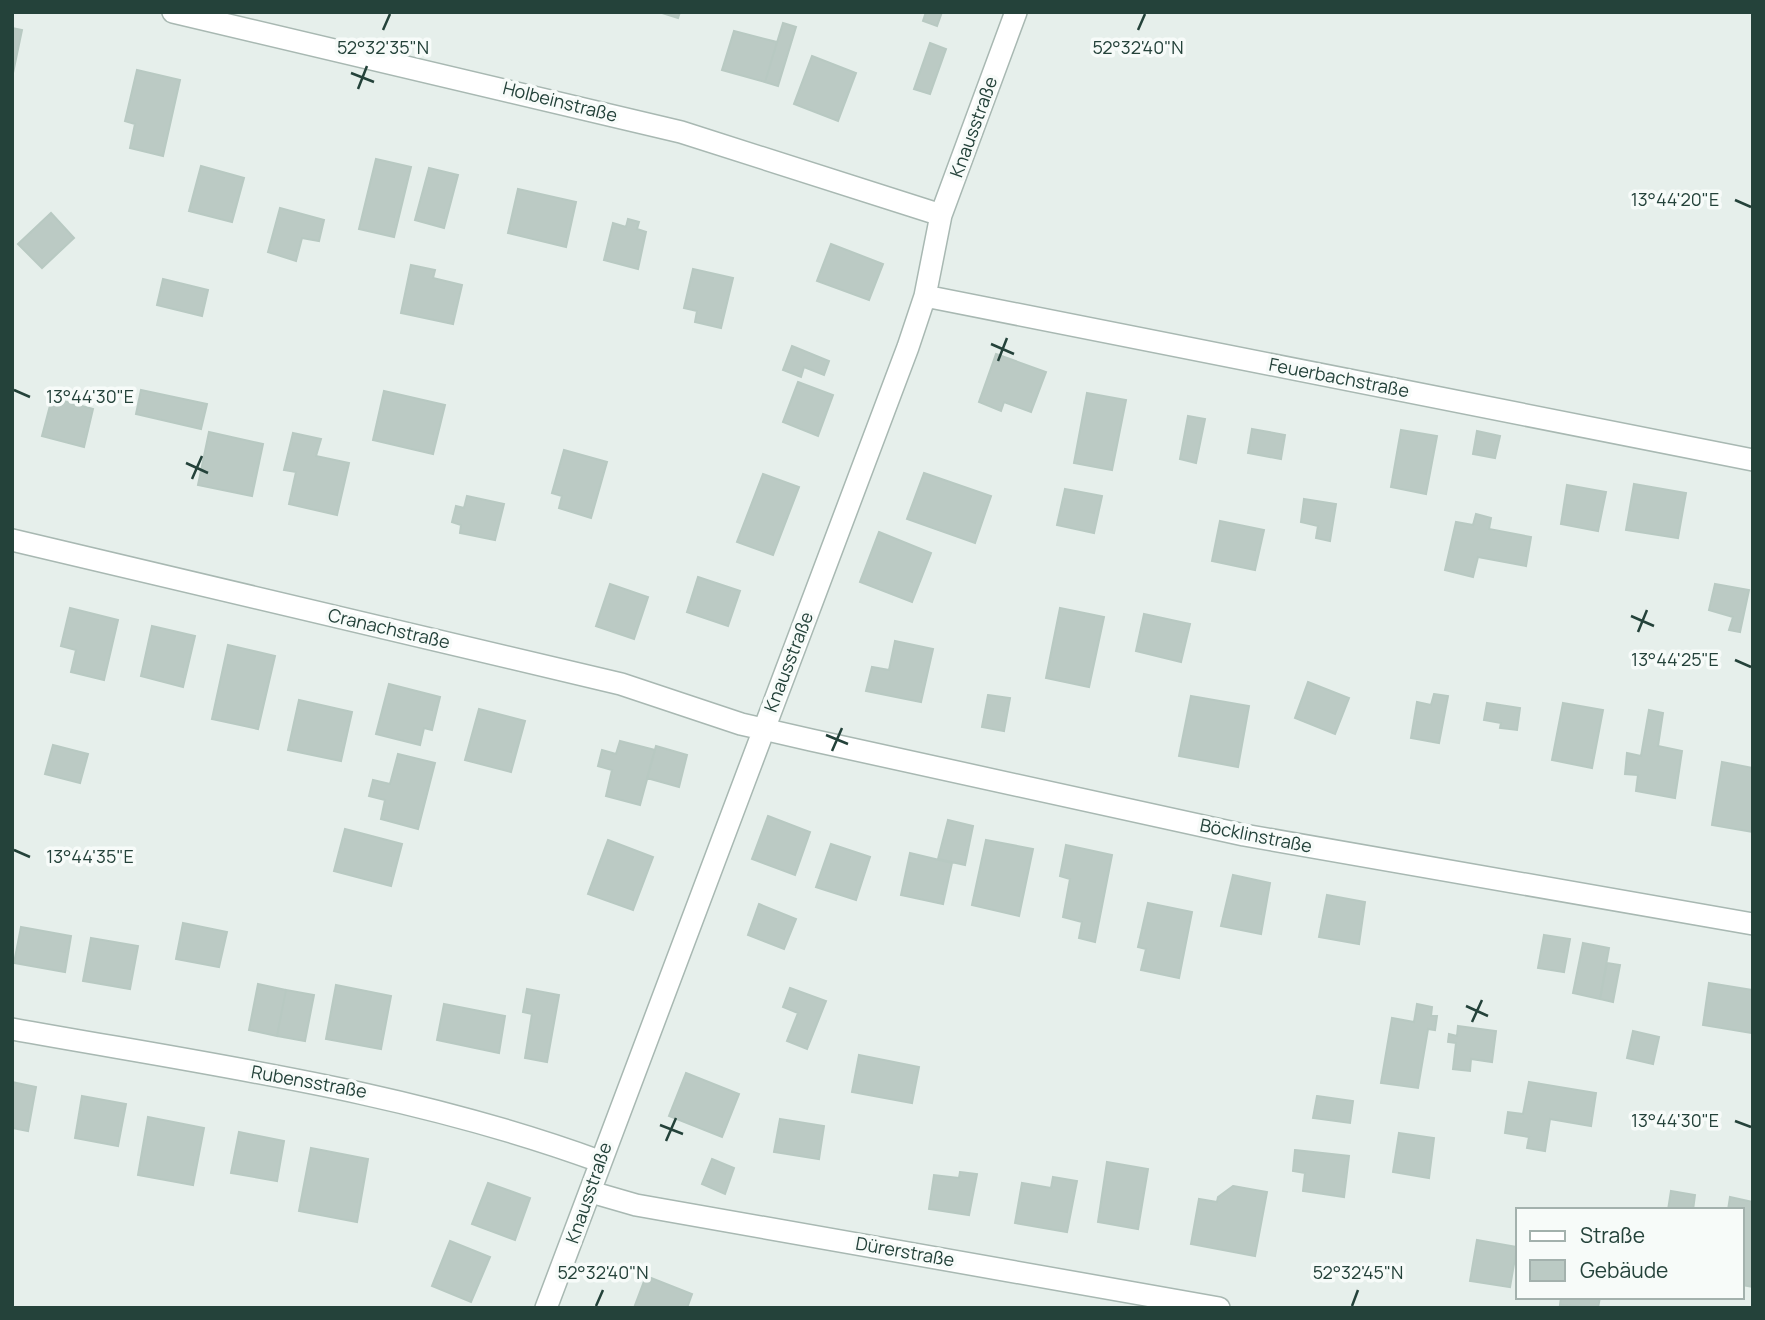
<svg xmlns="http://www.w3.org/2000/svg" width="1765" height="1320" font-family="Manrope,sans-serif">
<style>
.building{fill:#bbcac4;stroke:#b8c9c2;stroke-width:2}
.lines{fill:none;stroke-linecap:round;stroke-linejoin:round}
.street-casing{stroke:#a8b8b2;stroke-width:24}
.street{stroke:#fff;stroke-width:21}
.ticks{fill:none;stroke:#24423a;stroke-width:2.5}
.labels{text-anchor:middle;stroke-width:7;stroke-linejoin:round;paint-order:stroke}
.street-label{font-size:18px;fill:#24423a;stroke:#f7fbf9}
.ticks-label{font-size:18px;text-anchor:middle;fill:#24423a;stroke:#f7fbf9;stroke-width:7;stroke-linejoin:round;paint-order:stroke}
</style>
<rect width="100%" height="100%" fill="#e6efeb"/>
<path class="building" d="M659,12H680L678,18Z
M926,12H942L937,26L923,21Z
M783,23L796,27L778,86L765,82Z
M12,28L22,30L13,73H12Z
M734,31L777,42L765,82L722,70Z
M930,43L946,49L930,94L914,89Z
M812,56L856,73L838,121L794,104Z
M137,70L180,80L163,156L130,148L135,124L125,121Z
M376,159L411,167L394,237L359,229Z
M201,166L244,178L232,222L189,211Z
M429,168L458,175L444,228L415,220Z
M518,189L576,202L566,247L508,233Z
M280,208L324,220L319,241L302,238L296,261L268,252Z
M51,213L74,238L42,268L18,244Z
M628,219L639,222L637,229L646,232L638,269L604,260L613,223L626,227Z
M831,244L883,264L869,300L817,281Z
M411,265L435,270L433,278L462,285L453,324L401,313Z
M693,269L733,278L721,328L695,322L697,311L684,308Z
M163,279L208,290L202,316L157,305Z
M792,346L829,361L824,375L804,367L801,377L783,370Z
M996,354L1046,372L1031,412L1004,402L1001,411L979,402Z
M798,382L833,395L818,436L783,422Z
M141,390L207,404L201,429L136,414Z
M384,391L445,405L433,454L373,440Z
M1087,393L1126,400L1112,470L1074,463Z
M52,398L93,409L84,447L42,436Z
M1188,416L1205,419L1196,463L1180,459Z
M1252,429L1285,435L1281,459L1248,453Z
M1401,430L1437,436L1426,494L1391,487Z
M1477,431L1500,436L1495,458L1473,454Z
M209,432L263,444L252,496L198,485Z
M293,433L321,439L316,456L349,463L337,515L289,504L296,472L284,470Z
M564,450L607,462L591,518L559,508L562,496L552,493Z
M924,473L991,496L975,543L907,519Z
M763,474L799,487L773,555L737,542Z
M1634,484L1686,493L1678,538L1626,530Z
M1567,485L1606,492L1598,531L1561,524Z
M1065,489L1102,496L1094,533L1057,525Z
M467,496L504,504L495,540L460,533L461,525L452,522L456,506L464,508Z
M1304,499L1336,504L1330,541L1316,538L1318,526L1301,522Z
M1476,514L1491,518L1489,529L1531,537L1526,566L1478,557L1473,577L1445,570L1456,522L1473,525Z
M1220,521L1264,530L1255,570L1212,561Z
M879,532L931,553L912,602L860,582Z
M698,577L740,591L728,626L687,612Z
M610,584L648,597L634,639L596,626Z
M1715,584L1749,590L1740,632L1729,630L1733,617L1709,610Z
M70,608L118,620L104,680L71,672L76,650L61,646Z
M1060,608L1104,617L1089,687L1046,678Z
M1144,614L1190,624L1181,662L1136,651Z
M152,626L195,636L183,687L141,676Z
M895,641L933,649L921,702L866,691L872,667L889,670Z
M228,645L275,656L258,729L212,719Z
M1308,682L1349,698L1335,734L1295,718Z
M389,684L440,697L432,730L424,728L420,745L376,734Z
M1434,694L1448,696L1439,743L1411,738L1417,702L1431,705Z
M988,695L1010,698L1004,731L982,727Z
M1191,696L1249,706L1238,767L1179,756Z
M299,700L352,712L341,761L288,750Z
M1487,703L1520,708L1517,730L1500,728L1501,723L1484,720Z
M1563,703L1603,710L1592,768L1552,760Z
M479,709L525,721L511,772L465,760Z
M1649,710L1663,713L1658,746L1682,751L1675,798L1636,791L1638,775L1625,774L1627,753L1641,756Z
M620,741L655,750L640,805L606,796L612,770L598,766L602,750L616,754Z
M53,745L88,754L80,783L45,774Z
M656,746L687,755L679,787L647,778Z
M398,754L435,763L418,829L381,819L385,800L369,796L373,780L390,784Z
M1722,762L1753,768V832L1712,825Z
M768,816L810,832L795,875L752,859Z
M948,820L973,826L965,865L938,859Z
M345,829L402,844L391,886L334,871Z
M608,840L653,857L633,910L588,894Z
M986,840L1033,849L1019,916L972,905Z
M831,844L870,857L856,900L816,887Z
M1066,845L1112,855L1095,942L1079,938L1082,922L1063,917L1070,879L1060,876Z
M910,853L952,863L943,904L901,895Z
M1233,875L1270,883L1261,934L1221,926Z
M1327,895L1365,902L1359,944L1319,937Z
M1148,903L1192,912L1179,978L1141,970L1146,949L1138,947Z
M759,904L796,919L784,949L748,935Z
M183,923L227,932L219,967L176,959Z
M21,927L71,936L65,972L14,963Z
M1544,935L1570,939L1564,972L1538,968Z
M91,938L138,946L130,989L83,981Z
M1583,943L1609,948L1600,999L1573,993Z
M1607,963L1620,965L1613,1002L1600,999Z
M1709,983L1753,990L1752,1033L1703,1025Z
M258,984L286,990L277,1036L249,1030Z
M336,985L391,996L381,1049L326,1039Z
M790,988L826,1001L807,1049L787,1041L798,1013L783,1007Z
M527,989L559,995L547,1062L525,1058L532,1014L523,1012Z
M286,990L314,995L305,1041L277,1036Z
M444,1004L505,1016L499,1053L437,1040Z
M1417,1004L1432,1007L1431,1016H1437L1435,1030L1428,1029L1418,1088L1381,1083L1392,1018L1414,1022Z
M1458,1026L1496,1031L1492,1062L1471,1059L1470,1071L1453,1069L1456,1043L1448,1042L1449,1034L1457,1036Z
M1633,1031L1659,1037L1653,1064L1627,1058Z
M859,1055L919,1067L912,1103L852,1092Z
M686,1073L739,1094L722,1137L669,1116Z
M12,1082L36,1087L28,1131L12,1128Z
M1529,1082L1596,1093L1591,1126L1550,1119L1545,1151L1527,1148L1529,1137L1505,1133L1508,1112L1523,1114Z
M82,1096L126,1104L118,1146L75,1138Z
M1317,1096L1353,1101L1350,1123L1313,1118Z
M148,1117L204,1128L193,1185L138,1175Z
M780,1119L824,1126L819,1159L774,1152Z
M239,1132L284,1141L277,1181L231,1173Z
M1399,1133L1434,1138L1429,1178L1393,1172Z
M311,1148L368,1159L357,1222L299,1211Z
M1295,1150L1349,1156L1344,1197L1303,1191L1305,1173L1293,1171Z
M712,1159L734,1168L725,1194L702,1184Z
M1107,1162L1148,1169L1138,1229L1098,1222Z
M960,1172L977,1174L969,1215L929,1209L934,1175L959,1178Z
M1053,1177L1077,1181L1067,1232L1015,1223L1022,1183L1051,1188Z
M488,1183L530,1198L515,1240L472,1224Z
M1233,1186L1267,1192L1255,1256L1191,1244L1199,1199L1217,1202L1218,1197Z
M1671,1191L1695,1195L1693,1210H1668Z
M1730,1197L1753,1202V1287L1742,1285V1210H1728Z
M1477,1240L1517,1247L1510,1287L1470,1281Z
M450,1241L490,1257L471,1302L432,1286Z
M646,1276L692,1294L687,1308H634Z
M1561,1297H1600L1598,1308L1560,1305Z"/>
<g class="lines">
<g class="street-casing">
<path id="street" d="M173,12L681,132L941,215
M925,296L1753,460
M12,540L621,684L741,724L811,740L1244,835L1753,924
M12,1029C211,1065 408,1091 599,1161
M591,1192L636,1205L1219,1308
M546,1308L908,347L925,296L941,215L1016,12"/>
</g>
<use href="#street" class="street"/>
</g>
<path class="ticks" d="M383,30L390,14M1138,30L1145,14M351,73L374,82M358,89L367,66M1735,200L1751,207M991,344L1014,354M998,361L1007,338M14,390L30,397M186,463L208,473M192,479L202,456M1631,616L1654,626M1638,632L1647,610M1735,660L1751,667M826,735L848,744M832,751L842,728M14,850L30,857M1466,1006L1488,1016M1472,1022L1482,1000M1735,1121L1751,1127M660,1125L683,1134M666,1141L676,1118M596,1306L603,1290M1352,1306L1358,1290"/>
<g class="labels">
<g class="street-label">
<text transform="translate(560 102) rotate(14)" y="6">Holbeinstraße</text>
<text transform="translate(974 127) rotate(-70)" y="6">Knausstraße</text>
<text transform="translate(1339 378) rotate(11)" y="6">Feuerbachstraße</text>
<text transform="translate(389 629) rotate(13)" y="6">Cranachstraße</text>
<text transform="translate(789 662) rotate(-69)" y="6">Knausstraße</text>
<text transform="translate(1256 836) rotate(11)" y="6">Böcklinstraße</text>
<text transform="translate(309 1082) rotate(10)" y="6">Rubensstraße</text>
<text transform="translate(589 1193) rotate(-71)" y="6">Knausstraße</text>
<text transform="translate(905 1252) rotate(10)" y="6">Dürerstraße</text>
</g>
</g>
<g class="ticks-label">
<text x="383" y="54">52°32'35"N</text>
<text x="1138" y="54">52°32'40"N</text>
<text x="1675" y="206">13°44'20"E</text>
<text x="90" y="403">13°44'30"E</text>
<text x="1675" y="666">13°44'25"E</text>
<text x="90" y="863">13°44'35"E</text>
<text x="1675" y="1127">13°44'30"E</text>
<text x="603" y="1279">52°32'40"N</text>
<text x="1358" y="1279">52°32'45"N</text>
</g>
<rect width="1765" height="1320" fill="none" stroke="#24423a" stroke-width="28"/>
<rect x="1516" y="1208" width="228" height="91" fill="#f7fbf9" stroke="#a3b1ad" stroke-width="2"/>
<rect x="1530" y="1231" width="35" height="10" fill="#ffffff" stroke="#a3b1ad" stroke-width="2"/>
<text x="1580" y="1243" font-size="21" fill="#24423a">Straße</text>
<rect x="1530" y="1260" width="35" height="21" fill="#bbcac4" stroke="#a3b1ad" stroke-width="2"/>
<text x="1580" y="1278" font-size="21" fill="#24423a">Gebäude</text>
</svg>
